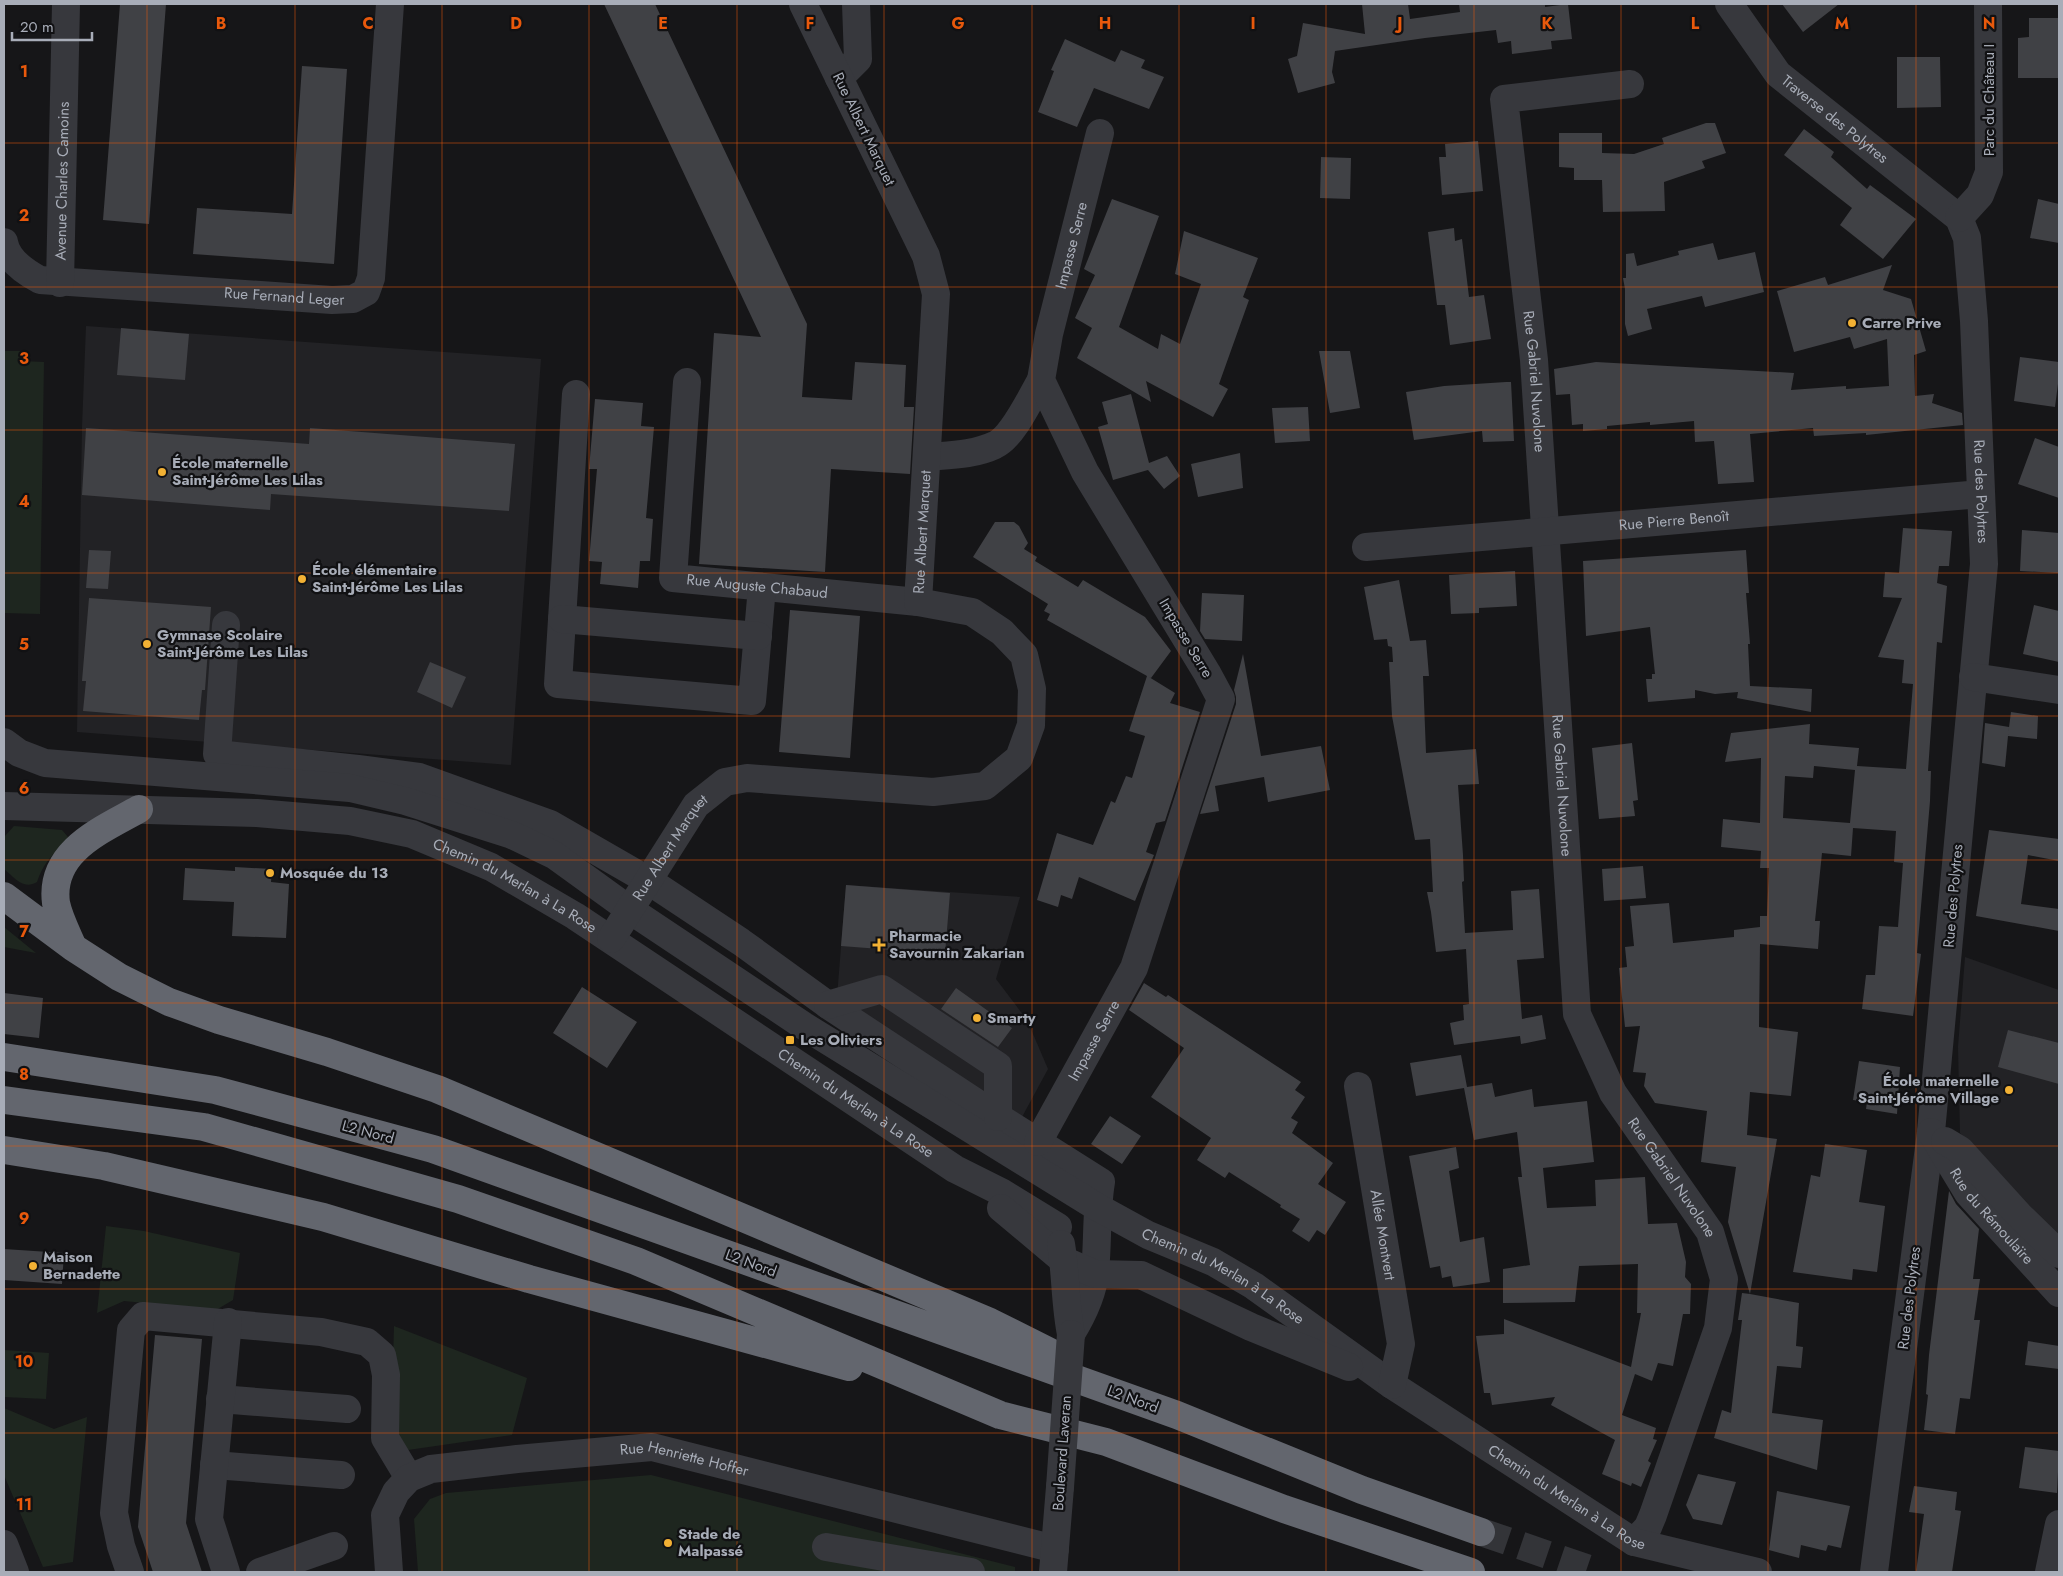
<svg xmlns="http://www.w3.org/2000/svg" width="2063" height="1576" font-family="Jost,sans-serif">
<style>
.built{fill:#222225}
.green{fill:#1e261f}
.building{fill:#404145;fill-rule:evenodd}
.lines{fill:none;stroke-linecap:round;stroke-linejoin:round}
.highway-tunnel{stroke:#333438;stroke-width:28;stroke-dasharray:28 14;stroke-linecap:butt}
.minor{stroke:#37383d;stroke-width:28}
.highway{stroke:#63666e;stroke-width:28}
.minor-bridge{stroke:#37383d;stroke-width:28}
.grid{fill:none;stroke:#e8590c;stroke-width:1;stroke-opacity:0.55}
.poi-dot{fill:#f2b134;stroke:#111113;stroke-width:2}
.labels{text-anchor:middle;stroke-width:4.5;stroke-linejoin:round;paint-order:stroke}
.street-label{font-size:15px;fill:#a8adb8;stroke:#111113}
.poi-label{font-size:15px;font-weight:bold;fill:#a8adb8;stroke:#111113;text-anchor:start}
.grid-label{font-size:16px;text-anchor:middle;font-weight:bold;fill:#e8590c;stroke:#111113;stroke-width:4.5;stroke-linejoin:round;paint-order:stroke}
</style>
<rect width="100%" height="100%" fill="#161618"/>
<path class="built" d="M86,326L541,359L511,765L77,732L82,427Z
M846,885L1020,897L996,979L1027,1020L1048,1069L1022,1117L837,997Z
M1965,957L2059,990V1238L2024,1205L1960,1133L1958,1047Z"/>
<path class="green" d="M4,351H22V361L44,362L40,614L4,613Z
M14,826L62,830L68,837L67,842C52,854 43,864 37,882C23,890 15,878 4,869V837Z
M4,927L36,953L4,947Z
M106,1226L144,1231L240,1253L233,1300L216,1310L124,1301L97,1313Z
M394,1326L527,1378L512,1435L401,1451L391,1432Z
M4,1350L49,1353L46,1399L4,1397Z
M4,1408L54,1429L87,1417L73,1562L43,1567L4,1475Z
M651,1475L1015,1567V1572H418L414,1519L430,1499L446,1493Z"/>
<path class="building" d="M120,4H166L149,224L103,220Z
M604,4H655L807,324L802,397L852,400L855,362L906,365L904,407H914L910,474L831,469L825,572L699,564L714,333L761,337Z
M1362,4H1408L1410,19L1460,12L1459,4H1545V7L1568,4L1572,39L1551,41L1552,49L1512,54L1511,41L1498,43L1496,30L1425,38L1335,51L1332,72L1335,83L1298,93L1288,59L1297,56L1303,23L1365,34Z
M1782,4H1839L1803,32Z
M2029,18H2059V78H2018V38L2029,37Z
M1065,39L1115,62L1121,50L1145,60L1141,68L1164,77L1149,109L1094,88L1077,127L1038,112L1054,71L1051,70Z
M1897,57H1940L1941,107L1897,108Z
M302,66L347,69L334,264L193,254L197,208L292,214Z
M1706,123H1715L1726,153L1702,161L1705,168L1664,182L1665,211L1603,212L1602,180H1574V168L1559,167V133H1602V153L1634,154L1664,144L1662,138Z
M1804,129L1834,152L1831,157L1867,189L1870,185L1916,219L1883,259L1840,225L1852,208L1784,155Z
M1478,141L1483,191L1442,195L1439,157H1446L1445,144Z
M1321,157L1351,158L1350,199L1320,198Z
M1112,199L1159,216L1119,327L1158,349L1161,334L1180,344L1201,284L1175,274L1184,231L1258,258L1243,297L1249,300L1219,384L1228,389L1213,417L1146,381L1151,402L1077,358L1092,328L1075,318L1095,275L1084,269Z
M2038,199L2059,204V243L2030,238Z
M1454,228L1455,241L1462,239L1469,297L1484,295L1491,339L1450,345L1445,305H1437L1428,232Z
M1713,243L1718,260L1755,252L1764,292L1705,307L1702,296L1647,309L1652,329L1628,336L1625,324V289L1623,278H1626V254L1634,253L1637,266L1679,255L1678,251Z
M1892,265L1883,290L1911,299L1926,351L1914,355L1915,396L1934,394L1932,403L1962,413L1963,425L1866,435V433L1814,436L1813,428L1750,434L1754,482L1718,484L1714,441L1695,442L1694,421L1650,425V422L1607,426V429L1583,431V424L1572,425L1570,394L1556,395L1554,369L1596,362L1794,373L1791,390L1846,386V389L1889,386L1887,339L1854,349L1850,337L1794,352L1777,291L1825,277L1828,285Z
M121,328L189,334L185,380L117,375Z
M1319,351H1350L1360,408L1330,413Z
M2020,357L2059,362V376L2055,407L2014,401Z
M1506,382H1511L1514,441L1483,442L1482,431L1414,440L1406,392L1444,386Z
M1131,394L1149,463L1167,456L1180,476L1164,489L1148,470L1113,480L1098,427L1108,424L1102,402Z
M595,399L643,403L641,426L654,427L646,518L653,519L650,561H640L638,588L600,584L602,562L589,561L597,469H589Z
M1308,407L1310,441L1275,443L1272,408Z
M86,428L309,444L310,428L515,444L509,511L271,494L270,510L82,495Z
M2035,438L2059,447V498L2018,484Z
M1240,453L1243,488L1198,497L1191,464Z
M995,522H1014L1019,526L1028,543L1024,549L1037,557L1035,561L1078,587L1083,580L1145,617L1171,651L1151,678L1149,677L1175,693L1170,703L1200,712L1165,821L1156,823L1146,852L1154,855L1135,901L1079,877L1072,899L1061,895L1058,907L1037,900L1057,833L1093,845L1111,801L1115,803L1126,776L1132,778L1145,736L1129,731L1147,676L1047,620L1050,614L1044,611L1048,604L973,557Z
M1903,528L1952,531L1949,566H1939L1937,583L1947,586L1942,643L1937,642L1928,771H1931L1930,801L1917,953L1921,954L1913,1016L1862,1009L1866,975H1875L1879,926L1898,927L1903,863L1894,862L1896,831L1853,828L1851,856L1822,853L1815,921H1820L1818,949L1760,944L1759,1027L1798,1032L1791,1096L1750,1092L1747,1135L1777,1139L1750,1294L1799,1303L1796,1346L1803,1347L1801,1368L1777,1366L1772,1413L1823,1420L1817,1470L1714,1438L1722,1410L1731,1413L1742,1320H1738L1742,1293L1750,1294L1728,1222L1736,1167L1701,1162L1707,1111L1655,1103L1644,1086L1646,1073L1633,1072L1640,1026L1625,1027L1619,968L1627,967L1625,947L1634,946L1630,906L1669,903L1673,943L1734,937V930L1760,927V916H1767L1769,868H1760L1761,851L1721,847L1723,819L1760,823L1761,758L1725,762L1731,733L1810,724L1809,744L1859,748L1857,766L1906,769L1913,684L1902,683L1904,660L1878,657L1902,598L1883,597L1885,572L1899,573ZM1814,766L1855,770L1850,823L1783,818L1785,776L1813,778Z
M2022,530L2059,533V573L2020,571Z
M89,550L111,551L108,589L86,588Z
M1746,550L1749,593H1746L1750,644H1748L1750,686L1812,689L1811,712L1737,698L1738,692L1715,694L1695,690V698L1648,702L1646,679H1652V674H1655L1650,627L1586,636L1583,561Z
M1515,571L1517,606L1479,608V613L1451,614L1449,575Z
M1399,580L1410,641L1426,640L1429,676H1423L1426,753L1476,749L1479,784L1458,785L1463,855L1464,881L1462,882L1465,933L1513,930L1511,891L1539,889L1544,958L1517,960L1522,1019L1542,1015L1546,1039L1521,1044L1520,1036L1454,1045L1450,1023L1464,1020L1463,1005L1469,1004L1466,949L1436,952L1431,912L1427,892H1433L1430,839L1415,840L1392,716L1389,662H1393L1392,647L1388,646L1387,639L1374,640L1364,587Z
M1202,593L1244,595L1242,641L1205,639L1200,631Z
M89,598L211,607L205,690H202L199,720L83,711L86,681H82Z
M2034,605L2059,611V662L2023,654Z
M790,610L860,616L850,758L779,752Z
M1243,654L1261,756L1321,746L1330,790L1268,802L1264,777L1215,786L1219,811L1200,814L1236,704V697L1234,690Z
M430,662L466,677L452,708L417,692Z
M2011,712L2038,716L2037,739L2008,736L2005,767L1982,763L1985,723L2009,727L2008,735Z
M1632,743L1638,800L1633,801L1635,816L1599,819L1592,748Z
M1989,830L2059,839V861L2028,855L2021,904L2059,909V931L1976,916Z
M1643,866L1646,898L1604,901L1602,869Z
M235,867L272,869L271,882L289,884L286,938L232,936L234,902L183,900L185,868L235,871Z
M846,885L950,893L945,954L841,946Z
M1144,983L1166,997L1168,995L1301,1082L1295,1090L1305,1097L1291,1118L1298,1122L1292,1133L1333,1163L1318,1184L1346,1202L1325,1235L1317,1230L1309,1242L1292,1231L1300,1219L1280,1207L1281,1205L1229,1172L1225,1178L1197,1160L1211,1138L1151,1097L1184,1048L1129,1010Z
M582,987L637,1022L607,1068L553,1033Z
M956,988L1012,1028L998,1047L941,1009Z
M4,993L43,998L39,1038L4,1034Z
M2008,1030L2059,1043V1084L1998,1067Z
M1461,1055L1467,1087L1492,1083L1495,1097L1532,1089L1534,1107L1587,1101L1594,1162L1543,1168L1547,1208L1596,1206L1595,1180L1645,1177L1648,1224L1677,1223L1686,1262L1685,1277L1691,1284L1690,1314H1683L1673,1366L1658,1363L1652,1381L1635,1374L1622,1415L1656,1428L1653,1439L1657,1440L1648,1461L1651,1463L1641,1487L1632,1483L1631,1486L1602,1474L1615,1440L1551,1405L1555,1397L1492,1405L1490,1393H1484L1476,1336L1504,1334V1319L1631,1367L1641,1313H1637L1638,1264L1579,1266L1575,1302L1503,1303V1269L1530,1265L1518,1177H1522L1517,1132L1474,1140L1464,1088L1416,1096L1410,1063Z
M1859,1061L1900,1067L1897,1114L1866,1109L1867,1102L1853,1100Z
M1110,1116L1141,1136L1122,1164L1091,1144Z
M1825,1144L1867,1150L1859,1202L1885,1206L1877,1272L1853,1269L1852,1280L1793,1272L1811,1175L1820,1177Z
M1456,1147L1459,1168L1449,1171L1460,1242L1484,1237L1490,1282L1453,1287L1451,1276L1442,1278L1440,1266L1430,1268L1409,1156Z
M1949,1191L1956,1204L1979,1229L1973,1279H1980L1974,1320H1980L1970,1399L1960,1398L1955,1434L1924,1430L1928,1395L1926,1394L1929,1355Z
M4,1249L64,1253L62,1284L4,1280Z
M155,1335L202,1339L186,1523L202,1572H153L138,1527Z
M2028,1341L2059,1346V1369L2025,1365Z
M2025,1447L2059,1451L2057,1493L2019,1488Z
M1698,1474L1736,1482L1722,1525L1693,1519L1686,1505Z
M1914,1486L1957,1492L1955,1510L1961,1511L1952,1572H1916L1924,1514L1909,1512Z
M1777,1491L1850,1506L1841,1548L1828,1545L1826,1551L1801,1545L1799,1558L1769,1550Z"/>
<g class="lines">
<path class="highway-tunnel" d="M1481,1532L1598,1572"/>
<g class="minor">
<path id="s1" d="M1729,4L1778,74L1959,218L1967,238L1974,321L1984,564L1931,1132L1874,1572"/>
<path d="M839,78L858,59L856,4"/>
<path id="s2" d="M1630,84L1504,99L1534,360L1577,1014L1613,1093L1710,1232L1724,1279L1718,1328L1653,1515L1648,1527L1634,1542"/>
<path d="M1959,218L1980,195L1989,172L1988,4"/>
<path id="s3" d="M4,242C7,260 25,272 40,280L332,300L353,299L366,292L371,278L390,4"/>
<path id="s4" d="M60,283L66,4"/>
<path id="s5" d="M687,382L673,578L918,602"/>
<path d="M576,394L558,684L752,701L762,587"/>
<path d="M927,457C950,455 974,455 995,445C1013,437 1031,397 1041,380"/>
<path id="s6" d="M1366,547L1981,494"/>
<path d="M562,619L758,636"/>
<path d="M226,625L217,754L358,769L419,777L550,824L649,881L741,942L828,1005L998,1117L1101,1182C1096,1212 1098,1242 1095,1272C1093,1294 1082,1316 1071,1334"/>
<path d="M1973,677L2059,690"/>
<path id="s7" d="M4,742L19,753L45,763L350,788L405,801L512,835L554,855L630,910L804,1026L1097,1207L1148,1235L1213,1262L1254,1286L1392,1385L1634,1542L1758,1572"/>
<path id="s8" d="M4,806L257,813L350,821L412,834L491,867L575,916L955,1169L1001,1192L1058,1227"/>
<path id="s9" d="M611,939L696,805L725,782L747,778L933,792L985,786L1019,758L1031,725L1032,689L1024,655L1002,632L972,612L918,602L936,294L926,256L803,4"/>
<path d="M828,1005L882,989L998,1066V1117"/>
<path id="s10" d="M1358,1086L1401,1344L1392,1385"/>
<path id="s11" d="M1931,1132L1968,1193L2059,1293"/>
<path d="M1945,1141L1960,1150L2019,1215L2059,1254"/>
<path id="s12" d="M1038,1142L1134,968L1221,699L1207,673L1085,472L1041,380L1049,334L1100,133"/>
<path d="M1001,1208L1063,1260L1095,1274L1141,1275L1251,1327L1349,1367"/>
<path d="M1061,1244C1066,1274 1065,1305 1071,1334"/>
<path d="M220,1399L347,1409"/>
<path d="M214,1465L341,1475"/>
<path d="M4,1544L15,1572"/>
<path d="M826,1547L971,1572"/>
<path d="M130,1572L121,1546L114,1513L131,1330L143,1316L321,1332L367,1342L382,1355L386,1375L385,1438L409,1478"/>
<path d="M226,1572L209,1519L228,1322"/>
<path d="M260,1572L334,1546"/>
<path id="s13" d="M389,1572L385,1515L396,1492L409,1478L431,1469L517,1459L652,1447L1055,1549"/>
<path d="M1053,1572L1060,1487"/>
<path d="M2049,1572L2059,1524"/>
</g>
<path class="highway" d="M4,896L74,948L119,977L169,1002L219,1020L327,1052L437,1089L990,1322L1068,1361
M73,947C67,933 59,918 56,903C49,851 102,830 139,809
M4,1057L215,1090L433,1149L1177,1415L1362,1490L1481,1532
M4,1100L204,1127L458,1199L636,1261L1000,1415L1106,1442L1284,1509L1471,1572
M4,1150L104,1166L323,1217L529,1279L849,1367"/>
<path class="minor-bridge" d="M1060,1487L1071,1334"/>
</g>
<path class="grid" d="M147,4V1572M295,4V1572M442,4V1572M589,4V1572M737,4V1572M884,4V1572M1032,4V1572M1179,4V1572M1326,4V1572M1474,4V1572M1621,4V1572M1768,4V1572M1916,4V1572M4,143H2059M4,287H2059M4,430H2059M4,573H2059M4,716H2059M4,860H2059M4,1003H2059M4,1146H2059M4,1289H2059M4,1433H2059"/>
<g class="poi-dot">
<circle cx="1852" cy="323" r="5"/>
<circle cx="162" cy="472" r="5"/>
<circle cx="302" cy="579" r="5"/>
<circle cx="147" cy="644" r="5"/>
<circle cx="270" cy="873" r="5"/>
<path d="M876.5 937.5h5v5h5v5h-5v5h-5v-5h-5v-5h5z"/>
<circle cx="977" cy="1018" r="5"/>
<rect x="785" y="1035" width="10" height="10" rx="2.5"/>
<circle cx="2009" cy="1090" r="5"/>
<circle cx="33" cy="1266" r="5"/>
<circle cx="668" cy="1543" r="5"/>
</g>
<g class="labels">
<g class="street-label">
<text transform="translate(1989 100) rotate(-90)" y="5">Parc du Château I</text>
<text dy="5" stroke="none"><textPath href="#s1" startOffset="158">Traverse des Polytres</textPath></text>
<text transform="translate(864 129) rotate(64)" y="5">Rue Albert Marquet</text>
<text dy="5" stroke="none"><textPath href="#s4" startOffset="102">Avenue Charles Camoins</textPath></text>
<text dy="5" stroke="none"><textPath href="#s12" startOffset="986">Impasse Serre</textPath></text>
<text dy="5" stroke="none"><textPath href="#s3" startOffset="299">Rue Fernand Leger</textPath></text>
<text dy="5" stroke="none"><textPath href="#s2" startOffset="411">Rue Gabriel Nuvolone</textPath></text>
<text dy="5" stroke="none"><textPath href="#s1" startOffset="592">Rue des Polytres</textPath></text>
<text dy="5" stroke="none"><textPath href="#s6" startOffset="309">Rue Pierre Benoît</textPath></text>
<text dy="5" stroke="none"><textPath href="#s9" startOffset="800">Rue Albert Marquet</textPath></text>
<text dy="5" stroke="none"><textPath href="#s5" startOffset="281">Rue Auguste Chabaud</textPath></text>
<text transform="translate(1186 638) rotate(59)" y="5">Impasse Serre</text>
<text dy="5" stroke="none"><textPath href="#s2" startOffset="816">Rue Gabriel Nuvolone</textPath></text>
<text dy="5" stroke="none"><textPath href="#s9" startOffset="109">Rue Albert Marquet</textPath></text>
<text dy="5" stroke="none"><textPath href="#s8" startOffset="525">Chemin du Merlan à La Rose</textPath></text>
<text transform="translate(1953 896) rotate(-85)" y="5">Rue des Polytres</text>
<text dy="5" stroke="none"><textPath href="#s12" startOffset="116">Impasse Serre</textPath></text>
<text dy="5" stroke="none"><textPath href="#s8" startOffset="930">Chemin du Merlan à La Rose</textPath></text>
<text transform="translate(368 1132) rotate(15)" y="5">L2 Nord</text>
<text dy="5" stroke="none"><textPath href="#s2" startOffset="1235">Rue Gabriel Nuvolone</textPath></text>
<text dy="5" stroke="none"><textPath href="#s11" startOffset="104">Rue du Rémoulaïre</textPath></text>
<text dy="5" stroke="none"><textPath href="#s10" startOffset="151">Allée Montvert</textPath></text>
<text transform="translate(751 1263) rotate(20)" y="5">L2 Nord</text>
<text dy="5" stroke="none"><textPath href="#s7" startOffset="1359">Chemin du Merlan à La Rose</textPath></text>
<text transform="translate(1909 1298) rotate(-83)" y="5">Rue des Polytres</text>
<text transform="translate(1133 1399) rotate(20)" y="5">L2 Nord</text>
<text transform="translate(1062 1453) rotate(-86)" y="5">Boulevard Laveran</text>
<text dy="5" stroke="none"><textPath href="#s13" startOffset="381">Rue Henriette Hoffer</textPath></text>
<text dy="5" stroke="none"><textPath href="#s7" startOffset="1769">Chemin du Merlan à La Rose</textPath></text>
</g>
<g class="poi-label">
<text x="1862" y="328">Carre Prive</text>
<text x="172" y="468">École maternelle<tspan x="172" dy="17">Saint-Jérôme Les Lilas</tspan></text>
<text x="312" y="575">École élémentaire<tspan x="312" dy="17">Saint-Jérôme Les Lilas</tspan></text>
<text x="157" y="640">Gymnase Scolaire<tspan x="157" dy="17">Saint-Jérôme Les Lilas</tspan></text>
<text x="280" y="878">Mosquée du 13</text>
<text x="889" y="941">Pharmacie<tspan x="889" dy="17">Savournin Zakarian</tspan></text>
<text x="987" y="1023">Smarty</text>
<text x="800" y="1045">Les Oliviers</text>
<text x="1999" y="1086" text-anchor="end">École maternelle<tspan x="1999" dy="17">Saint-Jérôme Village</tspan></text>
<text x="43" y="1262">Maison<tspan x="43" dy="17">Bernadette</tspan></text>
<text x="678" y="1539">Stade de<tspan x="678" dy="17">Malpassé</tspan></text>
</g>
</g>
<g class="grid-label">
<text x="221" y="29">B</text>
<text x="368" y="29">C</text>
<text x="516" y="29">D</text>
<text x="663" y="29">E</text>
<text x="810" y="29">F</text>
<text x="958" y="29">G</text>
<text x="1105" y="29">H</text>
<text x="1253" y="29">I</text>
<text x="1400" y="29">J</text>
<text x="1547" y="29">K</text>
<text x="1695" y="29">L</text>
<text x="1842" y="29">M</text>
<text x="1989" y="29">N</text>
<text x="24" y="77">1</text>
<text x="24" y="221">2</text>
<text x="24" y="364">3</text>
<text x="24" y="507">4</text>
<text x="24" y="650">5</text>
<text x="24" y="794">6</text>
<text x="24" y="937">7</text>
<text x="24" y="1080">8</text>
<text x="24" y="1224">9</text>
<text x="24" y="1367">10</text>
<text x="24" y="1510">11</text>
</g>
<rect width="2063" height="1576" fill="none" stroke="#a8adb8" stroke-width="10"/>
<path d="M12 32v8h80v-8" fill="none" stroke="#a8adb8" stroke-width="2.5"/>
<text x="20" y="32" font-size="15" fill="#a8adb8" stroke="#111113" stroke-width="4" paint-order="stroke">20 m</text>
</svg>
